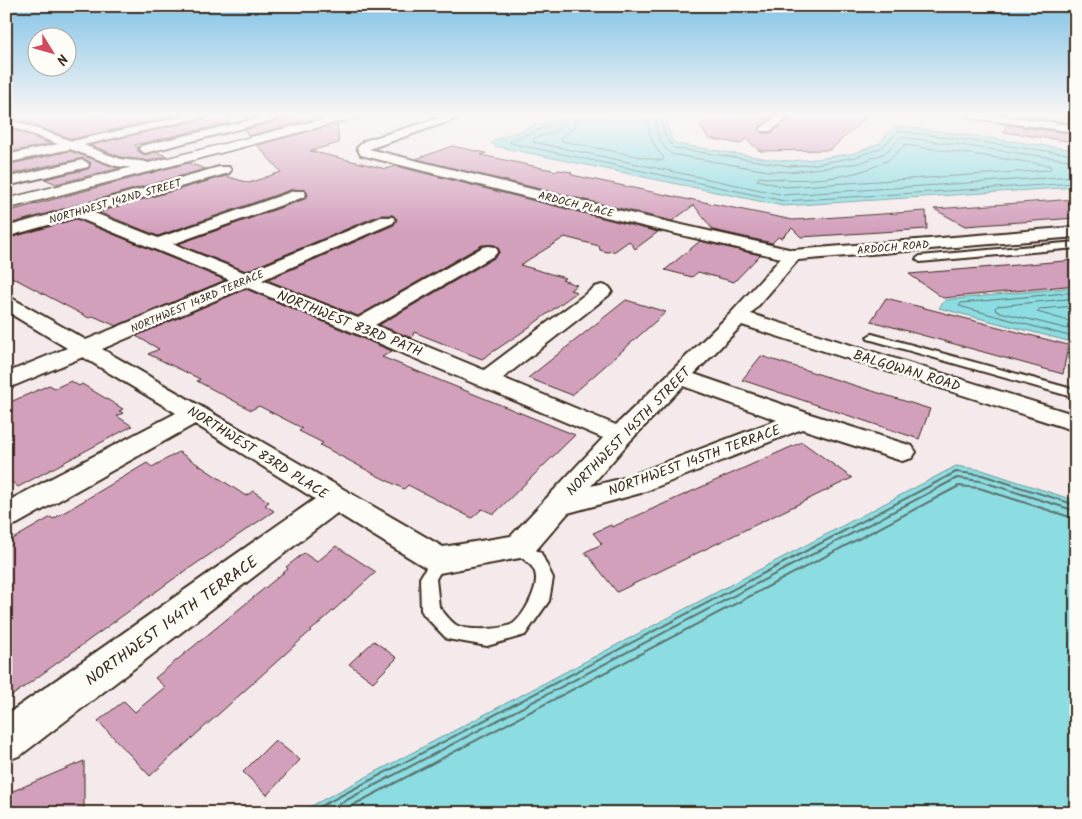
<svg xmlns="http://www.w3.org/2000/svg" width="1082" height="819" font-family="Kalam,sans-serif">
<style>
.water{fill:#8cdde2;stroke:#6c9594}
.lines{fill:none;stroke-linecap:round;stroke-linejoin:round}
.shore-far1{stroke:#5b726c;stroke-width:1}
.shore{stroke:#5b726c;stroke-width:2}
.building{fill:#d3a0bc;stroke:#3b2a1e}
.lane-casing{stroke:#3b2a1e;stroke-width:4}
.street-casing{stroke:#3b2a1e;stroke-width:4}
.secondary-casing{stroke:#3b2a1e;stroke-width:3}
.lane{fill:#fdfcf7;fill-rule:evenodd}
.street{fill:#fdfcf7;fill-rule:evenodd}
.secondary{fill:#fdfcf7;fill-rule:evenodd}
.labels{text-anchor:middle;stroke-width:5;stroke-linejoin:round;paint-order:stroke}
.far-street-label{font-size:11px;fill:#3b2a1e;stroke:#fdfcf7}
.street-label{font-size:14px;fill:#3b2a1e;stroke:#fdfcf7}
.near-street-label{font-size:16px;fill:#3b2a1e;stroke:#fdfcf7}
</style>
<rect width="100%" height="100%" fill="#f5eaeb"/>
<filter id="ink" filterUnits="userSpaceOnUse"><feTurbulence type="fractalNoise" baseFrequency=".02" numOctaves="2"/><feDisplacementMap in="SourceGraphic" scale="10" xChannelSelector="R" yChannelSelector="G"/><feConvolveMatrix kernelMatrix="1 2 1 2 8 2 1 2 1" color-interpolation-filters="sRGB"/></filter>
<g filter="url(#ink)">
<path class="water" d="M564,115H678L666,122L672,140L676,144L769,159L790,161L816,159L855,153L880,143L894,126H900L1076,150V187L783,206L495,146L491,143L497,139Z
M1076,287V343L939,308L945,300Z
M956,466L982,470L1076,501V813H298Z"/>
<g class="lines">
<path class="shore-far1" d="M563,115L560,122L511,140L510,143L784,201L1076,183
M569,115C565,131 548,134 534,138L533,142L784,195L1076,176
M577,115L573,129L561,137L562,141L662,161L664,158C653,146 646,132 649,115
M657,115C653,130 660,144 671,154L768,171L790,172L860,163L885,153L901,137L1076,161
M667,115L662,119C662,130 666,140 674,148L790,166L816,164L856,157L881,148L899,131L1076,155
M905,145L1049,165L1051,168L1049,170L785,187L757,180L759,177C800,182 850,181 888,160C894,156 899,150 905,145Z
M1076,292L961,303L959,306L1076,338
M1076,298L997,306L995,308L996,311L1076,331
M1076,306L1039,309L1037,312L1076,323"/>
<path class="shore" d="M308,813L956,472L982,475L1076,505
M322,813L957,478L980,481L1076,511
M338,813L959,486L979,488L1076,519"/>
</g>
<path class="building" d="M6,115H179L72,139Z
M214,115H229V123L134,145L138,147V151L144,155L155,152L167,156L148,161L121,157L90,145Z
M295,115H328L249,136L244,130Z
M727,115L773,118L759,128L762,133H771L795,115H869L830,150L760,151L746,139L740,144L708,138L700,125L714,118L720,119Z
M1016,115L1076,117V124Z
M337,124L339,143L310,151L386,169L396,166L658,232L635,249L629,241L615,251L607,252L600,250L599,246L565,237L520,265L565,278L562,280L577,285L570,290L577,292L521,333L482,359L414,332L412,338L379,325L496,257L500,251L495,245H482L358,316L267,280L394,225L397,219L393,215H380L246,271L178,244L305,199L308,195L306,190L293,189L158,236L98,212L226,176L249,183L281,172L257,145Z
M1007,125L1076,134V141L1067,140V141L1003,132Z
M6,127L51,144L6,153Z
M452,146L486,153L481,155L557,171L559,170L571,172L572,175L690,200L689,199L793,220L926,211L927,229L801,237L792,228L782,238L778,237L772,243L713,230L694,205L672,221L416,159Z
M70,151L120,168L56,184L45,179L88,169L91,163L83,158L6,175V165Z
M188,163L206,169L6,225V212Z
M1076,199V218L965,226L934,209Z
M76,219L225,280L116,326L93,316L89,318L6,274V239Z
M700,241L760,255L734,282L698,272L692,277L665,270Z
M1076,260V285L943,298L909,274Z
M246,289L392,351L382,357L575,435L494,514L482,509L472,518L408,485L404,489L376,475L320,445L323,443L299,431L302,428L259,406L251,410L197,381L200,379L148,354L159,349L136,336Z
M886,298L1068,345L1063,374L871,321Z
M626,300L666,312L572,395L528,378Z
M761,356L930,409L919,439L742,380Z
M71,381L79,386L82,384L123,409L119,411L123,413L117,416L132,426L18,487L6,477V404L49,385L55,388Z
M802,442L852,478L617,592L585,552L602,544L593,533L611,525L612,527Z
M179,452L246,496L253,491L269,502L265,505L274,511L172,580L6,700V543L51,517L53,519L147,463L152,467Z
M336,546L376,572L150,776L98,721L124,701L135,712L165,687L155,678L288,569L286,567L304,553L317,562Z
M374,641L397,658L373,682L349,664Z
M275,740L300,760L267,795L243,772Z
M84,761V813H6V794Z"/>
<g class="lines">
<g class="lane-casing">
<path id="lane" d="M1076,242V248L920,262L916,259L920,256Z
M872,334L1076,390V398L868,339L867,337Z
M520,541L541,553L553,578L549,601L525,635L487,646L447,639L424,615L421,610L420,578L433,556L439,554L445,556L447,560L436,579L439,607C444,612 451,623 458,626C469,631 505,630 514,623C524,615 536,592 536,579C537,563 518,559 512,547L514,543Z"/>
</g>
<g class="street-casing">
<path id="street" d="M190,115H212L84,145C96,150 109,155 121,159C132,162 147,158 155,168L153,171L148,172L135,168L116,166L70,149L6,163V155L58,144L6,125V118L72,141Z
M273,115H293L145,153L139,149L141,146Z
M449,115H467L369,149L642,216L793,250L1076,227V237L798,260L751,314L1076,415V431L742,325L694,374L810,414L912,446L916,452L912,458L902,461L802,429L641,493L568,513L531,556L439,573L428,569L337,513L21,755L6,761V715L315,499L195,424L17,524L6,527V502L176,413L83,357L6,389V373L67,348L6,311V297L13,299L86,340L230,280L76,217L6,237V227L219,167H229L231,170L229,173L92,212L158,238L294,191H304L306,194L304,197L173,244L246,273L381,217H393L395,220L393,223L262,280L358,318L483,247L489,246L495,247L498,251L495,255L375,325L484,370L595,287L602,285L609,287L612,291L609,295L503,378L616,425L731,313L781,258L642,226L361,155L357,148L364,141ZM246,287L603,438L511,536L443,547L102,349ZM683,386L777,420L624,478L591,486L629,442Z
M780,115H793L770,131H762L760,129L762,127Z
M967,115H999L1076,126V132L972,118Z
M83,160L89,164L88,167L6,186V178Z"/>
</g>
<g class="secondary-casing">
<path id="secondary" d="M338,115H359L358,117L6,209V199Z"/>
</g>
<use href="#lane" class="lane"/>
<use href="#street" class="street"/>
<use href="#secondary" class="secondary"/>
</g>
</g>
<linearGradient id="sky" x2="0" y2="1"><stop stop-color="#83c4e6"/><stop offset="0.5" stop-color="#faf6f6"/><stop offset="1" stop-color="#faf6f6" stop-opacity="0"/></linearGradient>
<rect width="1082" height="230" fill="url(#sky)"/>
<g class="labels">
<g class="far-street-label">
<text transform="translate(115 201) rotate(-16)" y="4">NORTHWEST 142ND STREET</text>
<text transform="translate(576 204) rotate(14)" y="4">ARDOCH PLACE</text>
<text transform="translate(893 247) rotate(-5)" y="4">ARDOCH ROAD</text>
<text transform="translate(197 301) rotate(-23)" y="4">NORTHWEST 143RD TERRACE</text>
</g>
<g class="street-label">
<text transform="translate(350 323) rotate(22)" y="5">NORTHWEST 83RD PATH</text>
<text transform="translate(907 370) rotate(17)" y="5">BALGOWAN ROAD</text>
<text transform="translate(628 431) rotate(-46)" y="5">NORTHWEST 145TH STREET</text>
<text transform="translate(258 452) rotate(32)" y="5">NORTHWEST 83RD PLACE</text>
<text transform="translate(694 460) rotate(-20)" y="5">NORTHWEST 145TH TERRACE</text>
</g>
<g class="near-street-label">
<text transform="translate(171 620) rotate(-36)" y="6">NORTHWEST 144TH TERRACE</text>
</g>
</g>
<rect width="1082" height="819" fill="none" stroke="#fdfcf7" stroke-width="25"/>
<rect x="12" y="12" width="1057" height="794" fill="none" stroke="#3b2a1e" stroke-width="2" filter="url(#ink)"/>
<g transform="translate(52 52) rotate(127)"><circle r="24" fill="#fdfcf7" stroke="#afa8a0"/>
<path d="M0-4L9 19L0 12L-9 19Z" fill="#d1495b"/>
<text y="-8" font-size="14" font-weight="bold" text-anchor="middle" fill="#3b2a1e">N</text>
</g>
</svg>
